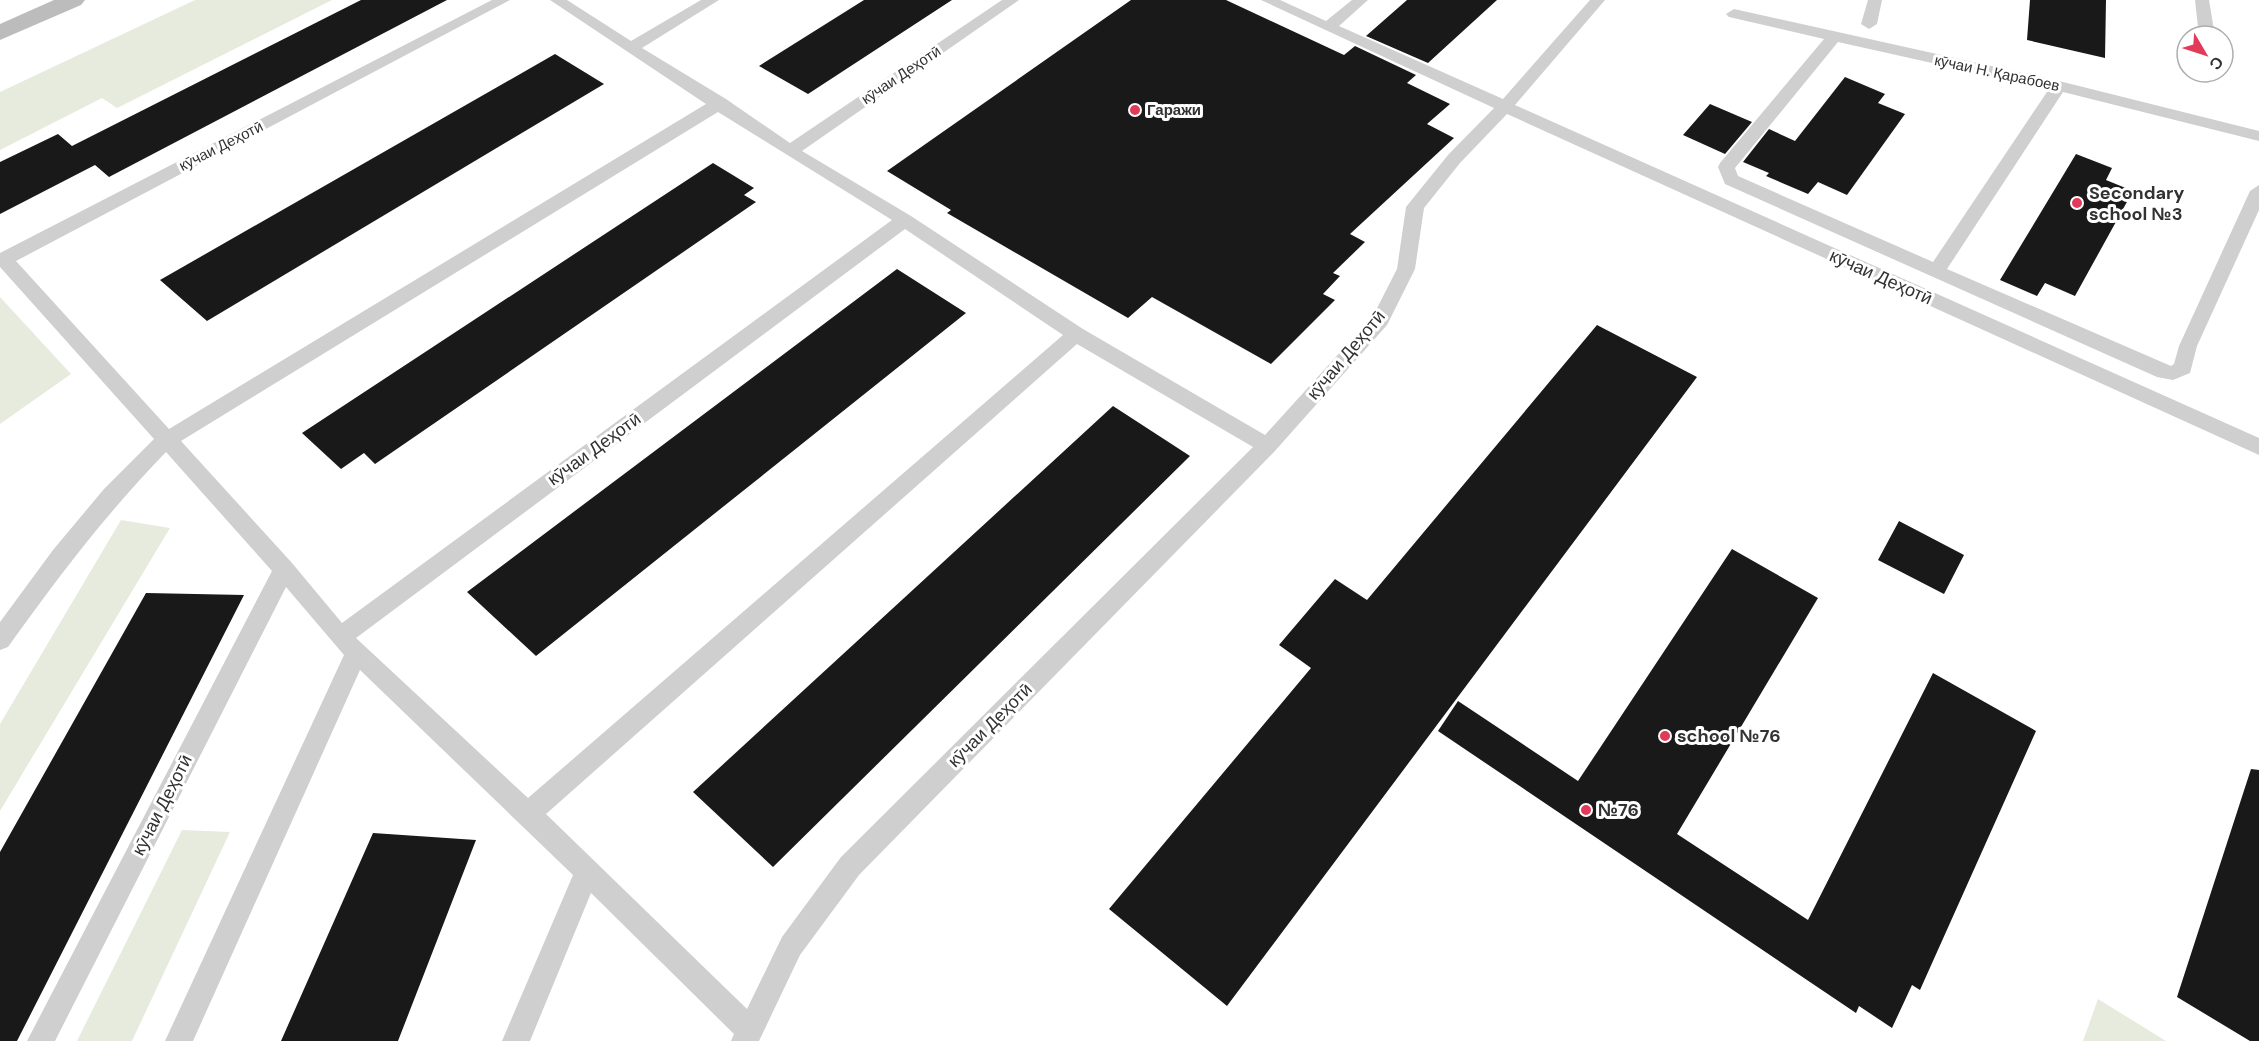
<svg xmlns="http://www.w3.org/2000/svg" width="2259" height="1041" font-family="'DM Sans',sans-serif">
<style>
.green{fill:#e6ebde}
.building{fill:#191919}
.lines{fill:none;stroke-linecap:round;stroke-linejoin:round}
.service{fill:#cfcfcf;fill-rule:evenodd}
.secondary{fill:#bcbcbc;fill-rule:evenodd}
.poi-dot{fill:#e23a59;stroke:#fff;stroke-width:2}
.labels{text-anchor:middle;stroke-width:6;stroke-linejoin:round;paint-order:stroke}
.far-street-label{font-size:15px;fill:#323232;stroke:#fff}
.far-poi-label{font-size:15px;font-weight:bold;fill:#323232;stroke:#fff;text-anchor:start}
.poi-label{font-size:18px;font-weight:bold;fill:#323232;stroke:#fff;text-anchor:start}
.street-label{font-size:18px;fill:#323232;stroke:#fff}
</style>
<rect width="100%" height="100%" fill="#fff"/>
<path class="green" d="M195,0H332L117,108L102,98L0,150V92Z
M0,297L71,374L0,424Z
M121,520L170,528L0,811V724Z
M182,830L230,832L132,1041H77Z
M2098,999L2166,1041H2083Z"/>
<path class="building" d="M361,0H447L109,177L95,165L0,214V162L58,134L72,146Z
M864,0H952L808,94L759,66Z
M1131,0H1226L1344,55L1355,46L1416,75L1407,83L1450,104L1427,124L1454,138L1350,234L1365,242L1333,273L1340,276L1323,294L1335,300L1271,364L1152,297L1128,318L947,213L951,210L887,171Z
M1407,0H1497L1428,63L1366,36Z
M2030,0H2106L2105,58L2027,40Z
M555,54L604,84L207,321L160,280Z
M1845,77L1885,94L1878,103L1905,114L1847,195L1818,182L1808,194L1766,176L1769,173L1743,162L1769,129L1795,141Z
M1710,104L1752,122L1725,154L1683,135Z
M2076,154L2112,168L2106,180L2133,191L2075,296L2045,283L2037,296L2000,280Z
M713,163L754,188L744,195L756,202L375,464L364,453L341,469L302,433Z
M897,269L966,313L536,656L467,592Z
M1597,325L1697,377L1227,1006L1109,909L1311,668L1279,645L1335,579L1367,600Z
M1113,406L1190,456L773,867L693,792Z
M1899,521L1964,555L1944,594L1878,560Z
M1732,549L1818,598L1677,834L1808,920L1933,673L2036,731L1920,990L1912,985L1892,1028L1859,1006L1856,1013L1438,731L1458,701L1578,781Z
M146,593L244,595L17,1041H0V852Z
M2251,769L2259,770V1041H2250L2177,997Z
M373,833L476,840L398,1041H281Z"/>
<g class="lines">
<path class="service" d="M492,0H510L16,261L169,429L706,104L550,0H567L631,41L701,0H719L642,48L726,99L790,143L1002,0H1019L802,151L911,216L1083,329L1265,435L1373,316L1397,269L1406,207L1448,155L1494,108L1261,0H1280L1326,21L1352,0H1368L1339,26L1503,99L1590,0H1605L1515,105L2259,438V455L1507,114L1460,163L1424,208L1415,269L1387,325L1274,452L859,875L800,955L759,1041H731L734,1034L591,893L530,1041H502L573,875L360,670L193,1041H165L344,655L286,587L55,1041H27L272,571L166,452C105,515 59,576 8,647L0,650V622L53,550L104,489L154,439L0,267V253ZM718,112L892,220L342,623L292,563L181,441ZM905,229L1063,335L528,798L356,638ZM1077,344L1253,447L841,857L782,937L747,1009L546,814Z
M1868,0H1882L1877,24L1869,29L1861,24Z
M2195,0H2209L2215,36H2199Z
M1734,9L2059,81L2259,131V141L2063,92L1947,269L2171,366L2174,364L2179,346L2250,191L2259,185V210L2197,346L2190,373L2173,380L2157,377L1725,184L1718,167L1720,163L1824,39L1729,17L1726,14ZM1838,42L2049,89L1933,262L1738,176L1735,168Z"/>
<path class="secondary" d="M54,0H85L81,5L0,40V24Z"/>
</g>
<g class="poi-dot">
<circle cx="1135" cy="110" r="6"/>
<circle cx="2077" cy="203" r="6"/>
<circle cx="1665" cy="736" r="6"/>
<circle cx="1586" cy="810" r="6"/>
</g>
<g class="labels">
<g class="far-street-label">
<text transform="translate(1997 73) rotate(12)" y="5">кӯчаи Н. Қарабоев</text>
<text transform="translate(901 75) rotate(-34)" y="5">кӯчаи Деҳотӣ</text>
<text transform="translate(221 146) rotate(-27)" y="5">кӯчаи Деҳотӣ</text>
</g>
<g class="far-poi-label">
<text x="1147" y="115">Гаражи</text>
</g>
<g class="poi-label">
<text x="2089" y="199">Secondary<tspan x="2089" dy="21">school №3</tspan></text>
<text x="1677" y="742">school №76</text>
<text x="1598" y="816">№76</text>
</g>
<g class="street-label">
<text transform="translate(1881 277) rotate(24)" y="6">кӯчаи Деҳотӣ</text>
<text transform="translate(1346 355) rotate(-50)" y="6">кӯчаи Деҳотӣ</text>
<text transform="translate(594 449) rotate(-36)" y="6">кӯчаи Деҳотӣ</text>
<text transform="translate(990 725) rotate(-45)" y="6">кӯчаи Деҳотӣ</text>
<text transform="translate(162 805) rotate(-63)" y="6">кӯчаи Деҳотӣ</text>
</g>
</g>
<g transform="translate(2205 54) rotate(129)"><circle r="28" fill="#ffffff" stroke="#adadad" stroke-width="1.5"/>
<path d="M0-4.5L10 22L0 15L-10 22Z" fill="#e23a59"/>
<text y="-9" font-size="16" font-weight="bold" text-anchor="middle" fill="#323232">С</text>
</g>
</svg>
